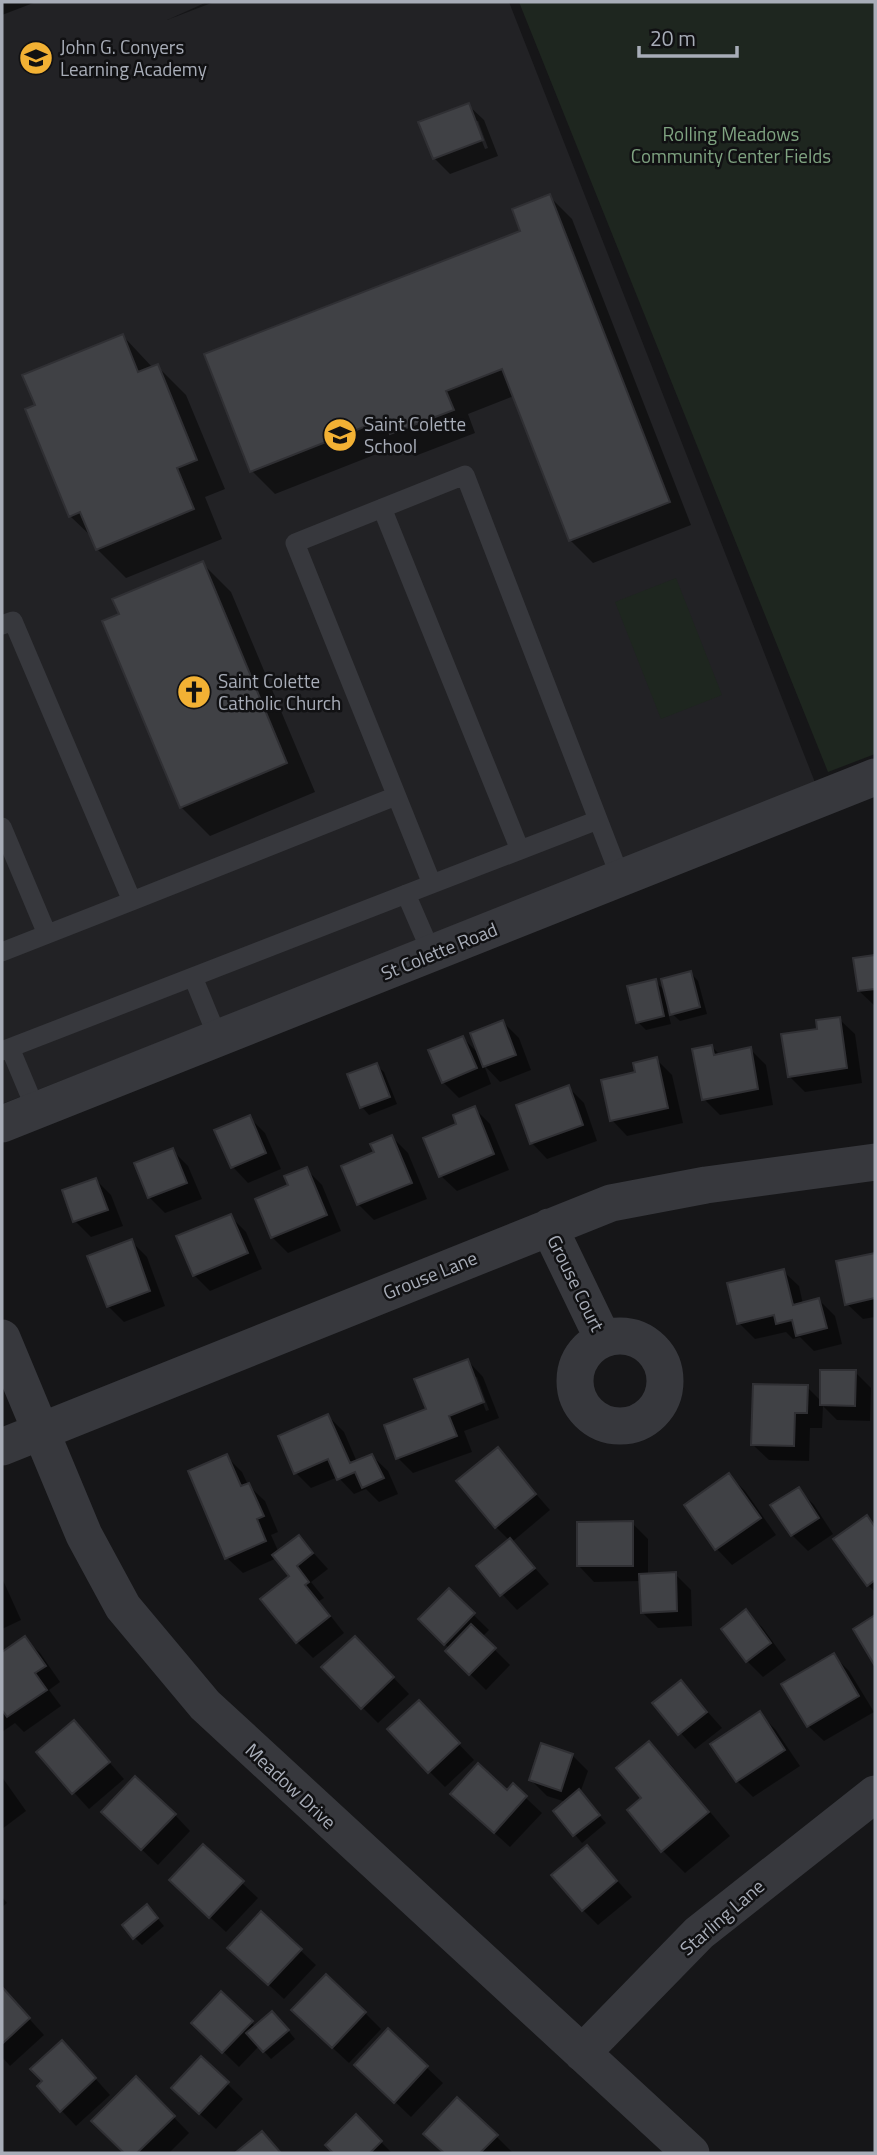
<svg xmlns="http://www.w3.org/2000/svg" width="877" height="2155" font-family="'Titillium Web',sans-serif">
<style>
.built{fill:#222225}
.green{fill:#1e261f}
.shadow{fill:#0007;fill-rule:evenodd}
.building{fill:#404145;stroke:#303034;stroke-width:2}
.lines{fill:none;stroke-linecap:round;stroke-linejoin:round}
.lane{stroke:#37383d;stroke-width:19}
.street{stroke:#37383d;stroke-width:37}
.labels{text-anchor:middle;stroke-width:5;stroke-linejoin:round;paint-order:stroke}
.poi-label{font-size:19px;fill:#a8adb8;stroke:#111113;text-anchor:start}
.park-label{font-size:19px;fill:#7fa381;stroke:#111113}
.street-label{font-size:19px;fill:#a8adb8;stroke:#111113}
</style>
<rect width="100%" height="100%" fill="#161618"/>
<path class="built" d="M2,2H207L167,20L214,2H509L816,785L2,1104Z"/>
<path class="green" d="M519,2H875V754L828,772Z
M676,578L722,695L661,719L615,602Z"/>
<path class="shadow" d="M2,2H36L2,15Z
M468,105L484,120L498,156L450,174L434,158ZM474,121H478L488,148L485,149Z
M549,196L572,219L691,525L593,563L570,540L514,396L468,414L475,433L415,456L402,444L275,494L252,471L522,232Z
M123,336L153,368L157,366L186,395L225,489L205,497L222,539L126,578L97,549L93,538L70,516L37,406Z
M202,563L231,592L315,792L210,836L181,807L121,615Z
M875,957V1006L859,991L855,960Z
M691,973L698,981L707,1014L680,1021L667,1009L671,1024L646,1030L638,1022L655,981L666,992Z
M839,1019L855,1034L862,1083L805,1092L789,1076L819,1031Z
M503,1022L519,1038L531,1070L500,1082L484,1065L491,1084L459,1098L443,1082L463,1038L480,1055Z
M712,1047L720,1055L750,1049L766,1065L773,1105L720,1115L704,1099Z
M656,1059L672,1075L683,1123L627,1136L612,1120L637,1073Z
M376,1065L384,1072L397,1104L369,1115L362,1107Z
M568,1087L584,1103L597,1141L547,1159L532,1143Z
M474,1108L490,1124L509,1170L457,1191L441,1176L458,1125Z
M249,1117L265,1133L281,1169L248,1183L233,1167Z
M392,1137L408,1153L427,1199L374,1220L358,1204L376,1153Z
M172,1150L188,1166L202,1199L165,1213L149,1197Z
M306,1169L322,1185L341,1231L288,1253L272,1237L291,1186Z
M96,1180L111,1195L123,1226L91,1237L75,1221L64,1191Z
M230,1216L246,1232L262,1269L210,1291L194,1275Z
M131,1241L147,1257L165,1306L124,1322L108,1306Z
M875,1254V1317L863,1319L847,1304L838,1262Z
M783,1271L799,1286L803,1304L819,1300L835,1316L842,1344L814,1351L800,1337L793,1339L786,1332L755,1339L739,1323Z
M468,1361L483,1377L499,1418L464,1431L472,1452L413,1473L398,1458L428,1410ZM473,1377H477L489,1410L486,1411Z
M855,1372L871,1388L870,1421L837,1420L823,1406L822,1428H810L809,1461L769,1460L753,1445L807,1387L821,1401Z
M328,1416L344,1432L357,1462L372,1456L388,1471L398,1494L379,1502L366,1489L354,1494L338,1477L311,1488L296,1473Z
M497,1449L550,1510L512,1542L549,1584L517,1610L502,1594L510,1541L496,1527Z
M227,1457L242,1472L248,1485L265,1501L278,1532L271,1535L279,1553L299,1537L328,1569L311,1582L324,1598L319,1601L344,1633L313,1658L297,1642L291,1576L277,1558L243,1573L227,1558Z
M729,1475L745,1491L776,1535L732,1565L717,1549L686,1505Z
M798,1489L814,1505L833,1534L808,1551L792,1535Z
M866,1518L875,1526V1592L868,1585Z
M632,1523L648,1539V1575L675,1574L691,1590L692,1626L658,1628L642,1612L641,1581L594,1582L579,1566Z
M2,1578L21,1620L2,1629Z
M449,1591L489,1630L482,1637L510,1665L486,1690L447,1651L450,1649L421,1620Z
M746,1612L762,1627L786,1660L763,1677L747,1661Z
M24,1638L40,1653L60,1682L49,1690L61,1706L24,1732L15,1723L2,1732V1654Z
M371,1654L409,1694L378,1723L362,1707Z
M833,1655L849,1671L874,1712L824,1741L808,1726Z
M681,1682L722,1728L695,1749L654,1703Z
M760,1714L775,1729L800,1766L753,1797L737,1781L713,1744Z
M434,1718L474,1760L445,1787L429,1771Z
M74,1722L124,1779L89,1809L38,1753Z
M649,1743L672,1766L730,1836L685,1873L662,1850L644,1798Z
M572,1755L588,1771L580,1793L606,1823L582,1843L555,1811L566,1802L547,1796L531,1780Z
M2,1777L26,1811L2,1829Z
M513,1786L542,1813L510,1847L468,1809L507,1792Z
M175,1815L190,1831L158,1865L119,1828Z
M587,1847L632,1897L598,1925L583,1910Z
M242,1883L258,1898L226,1932L187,1896Z
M2,1897L7,1903L2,1907Z
M154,1914L164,1926L142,1945L134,1937Z
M300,1950L316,1965L284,1999L245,1963Z
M2,1989L44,2035L10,2066L2,2057Z
M221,1994L256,2027L280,2020L295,2039L271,2059L259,2046L239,2067L194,2023Z
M365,2013L381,2029L349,2063L309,2026Z
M388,2031L443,2083L411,2117L372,2080Z
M77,2058L110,2095L76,2126L61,2110Z
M202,2059L243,2099L216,2129L189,2104Z
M136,2078L189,2133L169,2153H126L93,2121Z
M356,2117L392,2153H335L327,2145Z
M425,2134L496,2136L512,2152L445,2153Z"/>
<path class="building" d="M469,103L483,140L433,159L418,122Z
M550,194L670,502L569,541L502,369L446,391L454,410L390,434L384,419L250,472L204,354L520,231L512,209Z
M123,334L138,372L158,364L197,460L177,468L194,509L96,550L80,512L69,517L25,409L35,405L22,375Z
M203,561L287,763L180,808L102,621L119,614L112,599Z
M875,955V989L858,991L853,958Z
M691,971L700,1007L670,1015L661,979Z
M656,979L664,1016L636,1023L627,986Z
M840,1017L847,1068L788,1077L781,1034L817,1029L816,1020Z
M503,1020L516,1055L483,1067L470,1033Z
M463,1036L477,1068L442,1083L428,1050Z
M712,1045L714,1055L751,1047L758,1089L702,1100L692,1049Z
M657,1057L668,1108L610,1121L601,1080L635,1072L633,1063Z
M377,1063L390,1097L360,1108L347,1074Z
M569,1085L583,1125L530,1144L516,1105Z
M475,1106L494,1154L439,1177L423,1138L456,1124L453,1115Z
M250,1115L266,1153L231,1168L214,1130Z
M392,1135L412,1183L357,1205L341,1166L374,1152L370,1144Z
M173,1148L187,1183L148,1198L134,1163Z
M307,1167L327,1215L271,1238L255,1199L288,1185L284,1176Z
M96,1178L108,1210L73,1222L62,1190Z
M231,1214L248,1253L193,1276L176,1236Z
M132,1239L150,1291L107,1307L87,1256Z
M875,1253V1298L845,1305L836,1261Z
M784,1269L793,1305L819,1298L827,1328L796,1336L792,1320L776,1324L774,1315L737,1324L727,1283Z
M468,1359L484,1402L449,1416L457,1436L396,1459L384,1425L426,1409L414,1379Z
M820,1370H856L855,1406L820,1405Z
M753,1384L808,1385L807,1413H795L794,1446L751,1445Z
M328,1414L350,1463L372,1454L384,1478L362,1488L355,1472L337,1480L328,1459L294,1474L278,1436Z
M498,1447L536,1494L495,1528L456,1481Z
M227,1454L241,1486L249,1483L264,1516L257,1519L266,1541L225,1559L188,1471Z
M729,1473L761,1518L715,1550L684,1505Z
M799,1487L819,1518L791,1536L770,1505Z
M867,1515L875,1527V1580L867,1586L833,1539Z
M633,1521V1566H577V1522Z
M299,1535L313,1553L297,1566L309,1582L305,1585L330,1616L296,1643L260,1599L289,1576L272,1555Z
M510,1538L535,1568L500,1596L476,1566Z
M676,1572L677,1611L641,1613L639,1574Z
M449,1588L475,1613L444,1645L418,1619Z
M746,1609L771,1643L746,1662L721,1629Z
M875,1615V1666L853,1629Z
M471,1624L496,1648L469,1675L445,1651Z
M25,1636L46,1666L35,1673L47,1690L7,1717L2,1710V1652Z
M355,1636L394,1677L361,1709L321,1667Z
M834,1653L859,1696L807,1727L781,1684Z
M681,1680L707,1712L678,1735L652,1703Z
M419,1700L460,1743L428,1773L387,1729Z
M760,1711L785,1750L736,1782L710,1744Z
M74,1720L110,1762L72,1794L36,1752Z
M649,1741L709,1812L661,1852L627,1810L641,1798L616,1768Z
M541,1743L573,1754L561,1791L529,1780Z
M478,1763L507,1790L513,1783L527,1796L494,1833L450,1794Z
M135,1776L176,1814L141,1850L101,1812Z
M579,1789L600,1815L573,1836L553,1811Z
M203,1844L244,1881L209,1918L169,1880Z
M587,1845L617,1881L582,1911L551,1875Z
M147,1904L158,1918L133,1939L122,1925Z
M261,1911L302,1949L268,1985L227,1948Z
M326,1974L366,2012L332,2048L291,2010Z
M2,1987L30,2018L2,2044Z
M221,1991L253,2021L222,2053L191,2023Z
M272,2011L289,2030L263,2052L246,2033Z
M388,2028L428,2066L394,2103L354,2065Z
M62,2040L96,2078L60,2112L37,2086L42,2081L30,2069Z
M201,2056L229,2082L199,2114L171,2088Z
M136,2076L175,2116L137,2153H124L91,2121Z
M457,2097L498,2135L480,2153H444L423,2134Z
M356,2114L382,2141L370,2153H333L325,2145Z
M262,2131L281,2153H235Z"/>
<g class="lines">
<path class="lane" d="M382,508L520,850
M2,625L13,621L132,901L396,796
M2,827L47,934
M432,884L598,820
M406,894L432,954
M2,952L132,901
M193,977L218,1038
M10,1048L36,1110
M2,1051L432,884L295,543L465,475L621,879"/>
<path class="street" d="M2,1124L875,777
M549,1227L603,1339
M575 1381a45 45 0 1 1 90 0a45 45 0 1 1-90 0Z
M2,1338L84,1535L123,1607L205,1705L691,2153
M2,1447L611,1203L706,1185L875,1162
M582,2053L699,1933L875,1794"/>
</g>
<defs>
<g id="school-disc" transform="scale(1.75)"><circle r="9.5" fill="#f2b134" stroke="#111113"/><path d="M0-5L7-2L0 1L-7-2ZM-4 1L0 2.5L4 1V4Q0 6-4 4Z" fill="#111"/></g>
<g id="church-disc" transform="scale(1.75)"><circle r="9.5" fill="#f2b134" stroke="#111113"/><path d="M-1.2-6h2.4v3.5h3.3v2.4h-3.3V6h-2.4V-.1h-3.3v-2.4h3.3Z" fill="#111"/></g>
</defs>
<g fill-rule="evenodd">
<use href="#school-disc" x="36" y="58"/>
<use href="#school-disc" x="340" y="435"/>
<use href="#church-disc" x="194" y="692"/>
</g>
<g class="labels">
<g class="poi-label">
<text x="60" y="54">John G. Conyers<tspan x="60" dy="22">Learning Academy</tspan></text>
<text x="364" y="431">Saint Colette<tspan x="364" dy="22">School</tspan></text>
<text x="218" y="688">Saint Colette<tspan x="218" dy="22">Catholic Church</tspan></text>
</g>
<g class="park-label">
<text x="731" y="141">Rolling Meadows<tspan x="731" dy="22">Community Center Fields</tspan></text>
</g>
<g class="street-label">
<text transform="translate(439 951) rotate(-22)" y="7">St Colette Road</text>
<text transform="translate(430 1275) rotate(-22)" y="7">Grouse Lane</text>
<text transform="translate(576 1283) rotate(64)" y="7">Grouse Court</text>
<text transform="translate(291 1786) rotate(43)" y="7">Meadow Drive</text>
<text transform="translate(722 1917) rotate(-41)" y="7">Starling Lane</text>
</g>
</g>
<rect width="877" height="2155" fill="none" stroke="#a8adb8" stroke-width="7"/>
<path d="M639 46v10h98v-10" fill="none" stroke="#a8adb8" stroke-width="3.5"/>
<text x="650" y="46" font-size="21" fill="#a8adb8" stroke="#111113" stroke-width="5" paint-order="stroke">20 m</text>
</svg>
